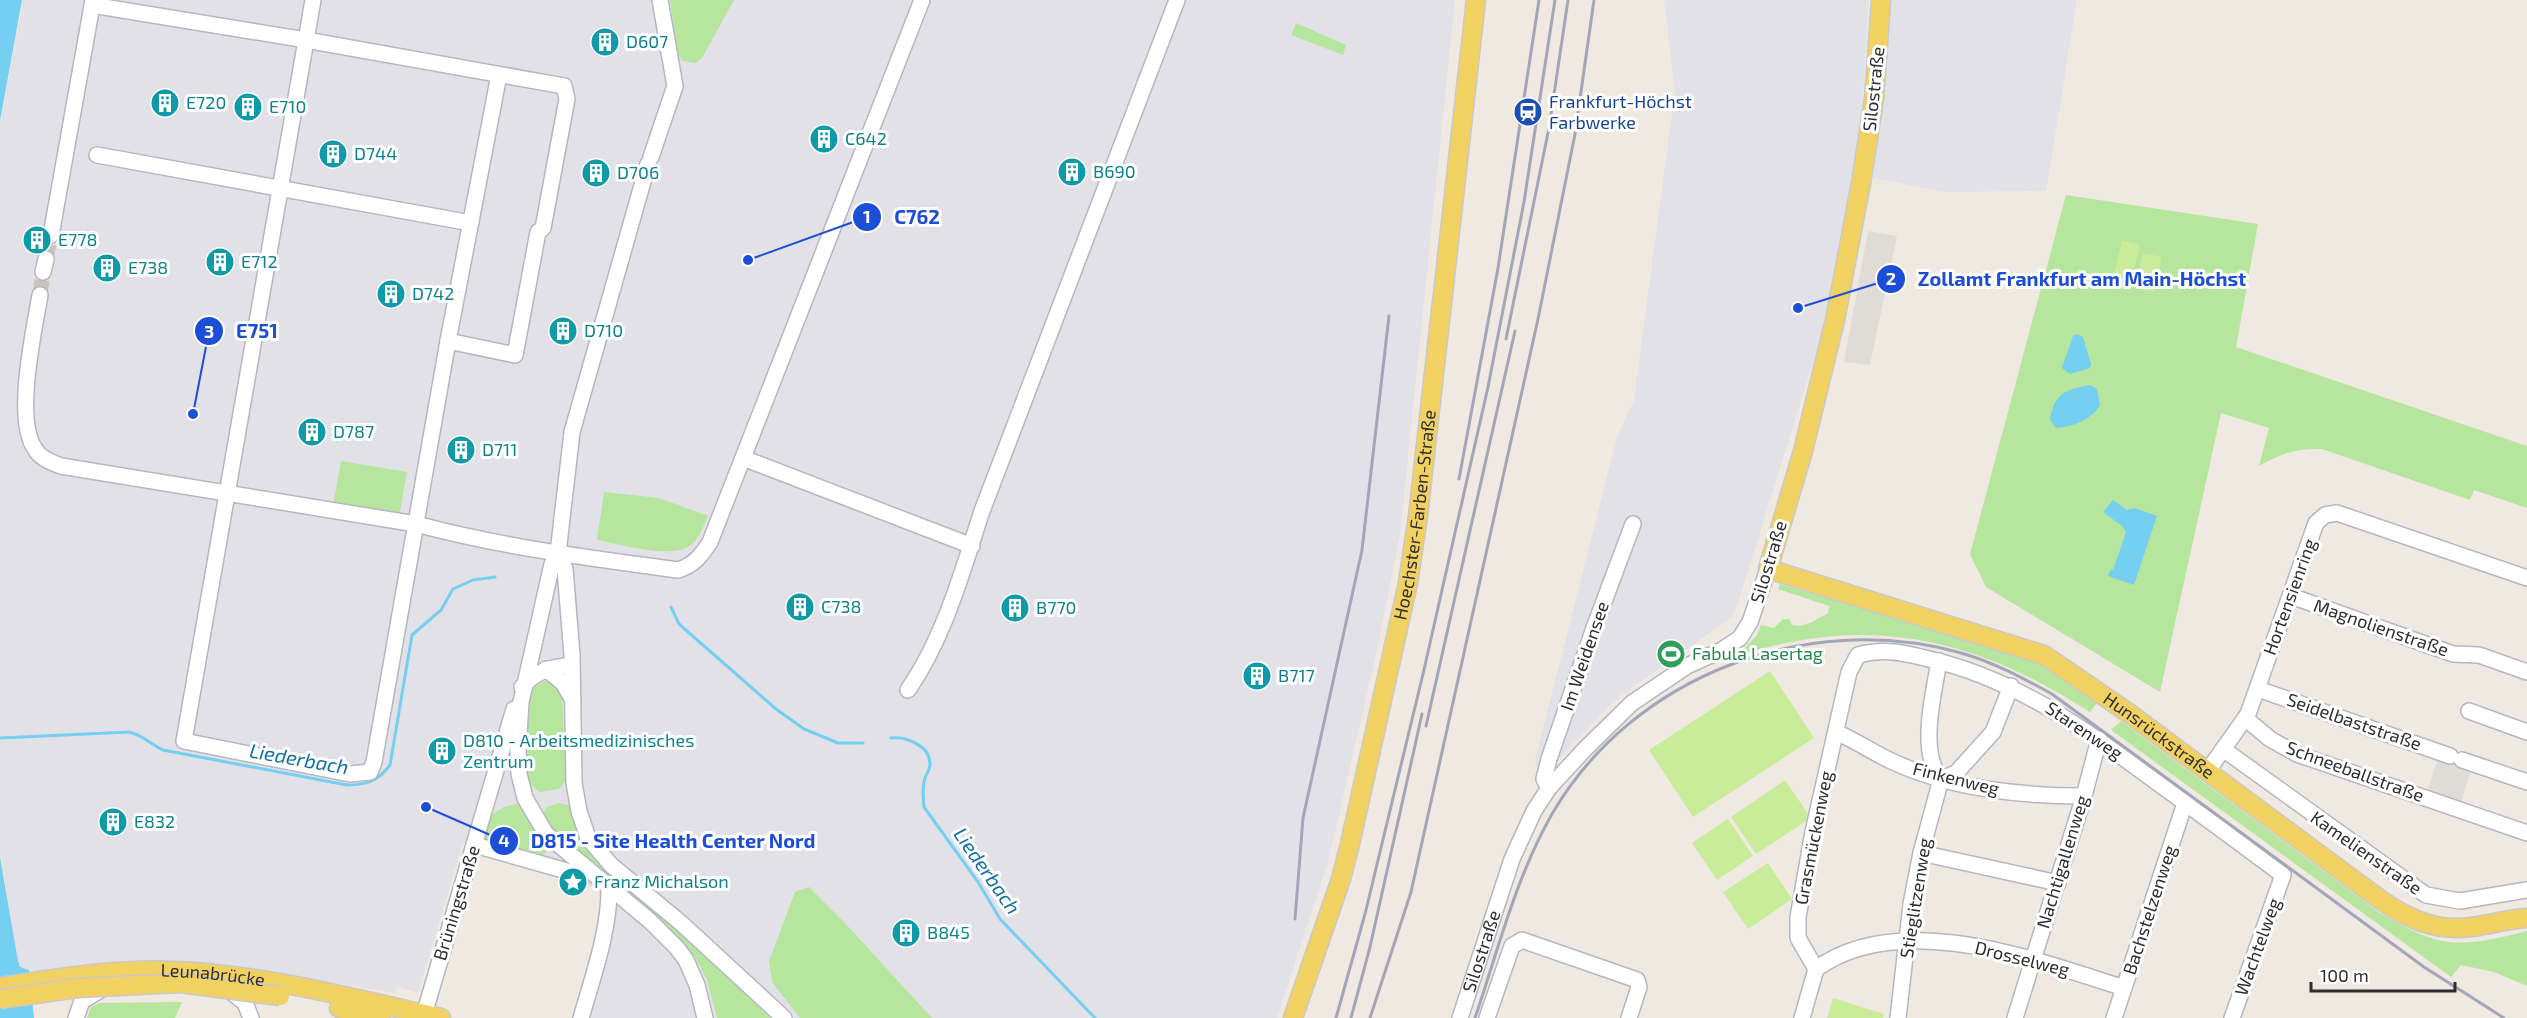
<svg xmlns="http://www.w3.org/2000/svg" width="2527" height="1018" font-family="'Exo 2',sans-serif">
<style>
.industrial{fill:#e3e1e8}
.green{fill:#b6e59e}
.pitch{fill:#c9ec9a}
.plaza{fill:#dfdcd8}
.water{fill:#75cff0}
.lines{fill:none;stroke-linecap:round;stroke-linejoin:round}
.stream{stroke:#75cff0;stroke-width:3}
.minor-tunnel{stroke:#c8c4bd;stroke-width:15;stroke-dasharray:15 8;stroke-linecap:butt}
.minor-casing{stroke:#b4b7c1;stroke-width:18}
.major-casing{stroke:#c9c9c9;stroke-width:21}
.minor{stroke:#fff;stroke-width:15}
.major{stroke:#f2d163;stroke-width:18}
.rail{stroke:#a3a6b8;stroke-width:3}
.major-bridge-casing{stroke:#c9c9c9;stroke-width:21;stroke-linecap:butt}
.major-bridge{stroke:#f2d163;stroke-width:18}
.labels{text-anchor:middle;stroke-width:6;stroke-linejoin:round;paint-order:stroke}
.culture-label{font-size:18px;fill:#0d838f;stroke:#fff;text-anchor:start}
.street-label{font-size:18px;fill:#2e2e2e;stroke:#fff}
.transit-label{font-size:18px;fill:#164399;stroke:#fff;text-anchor:start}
.leisure-label{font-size:18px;fill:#27864d;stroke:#fff;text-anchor:start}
.water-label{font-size:20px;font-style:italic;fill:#0d6fa3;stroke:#fff}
.leader{fill:none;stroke:#1d4ed8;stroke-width:2}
.callout-dot{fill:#1d4ed8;stroke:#fff;stroke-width:2}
.mark-label{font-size:18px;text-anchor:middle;font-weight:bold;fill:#fff}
.callout-label{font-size:20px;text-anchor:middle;font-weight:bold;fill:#1d4ed8;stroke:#fff;stroke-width:6;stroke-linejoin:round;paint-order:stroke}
</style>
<rect width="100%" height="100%" fill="#efe9e1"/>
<path class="industrial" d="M23,0H1455L1400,535L1376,654L1328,862L1277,1018H582L618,896L463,842L418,993L398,987L395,993L241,967L172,961L81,964L20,975L0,851V125Z
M1664,0H1869L1861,126L1821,337L1738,603L1732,617L1615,700L1541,778L1535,760L1617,437L1634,400L1675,91Z
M1888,0H2077L2046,191L1946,192L1867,177Z"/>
<path class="green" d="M670,0H734L702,58L696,63L683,61L678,55Z
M1296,23L1346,45L1343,55L1291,35Z
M2066,195L2258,224L2236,347L2527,446V508L2474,490L2470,500L2322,449C2298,448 2281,453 2259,466L2269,428L2221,413L2160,692L1986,587L1970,554Z
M341,461L407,472L399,517L333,506Z
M604,492L659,498L708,516C704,525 700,537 692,544C674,561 620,544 597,540Z
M1780,584L2012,652L2044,666L2097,703L2090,712C1979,641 1876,614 1747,653L1744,649L1757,635L1761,625L1774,628L1783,619H1789L1792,625L1799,626L1810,623L1828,613L1829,606L1778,589Z
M547,680L555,683L562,693L566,780L559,789L540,792L530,785L524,760L526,700L533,688Z
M2121,721L2380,913C2402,925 2424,939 2449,942C2474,945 2503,937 2527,931V986L2494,972L2461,965L2451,977L2111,730Z
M558,803L572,806L580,835L706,952L770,1018H717L707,980L695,957L674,934L556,835L541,816L547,807Z
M518,804L549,846C547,852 543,858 535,858C524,857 488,844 481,835C488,816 498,806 518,804Z
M809,887L843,921L932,1018H800L772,982L769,961L795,892Z
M182,1002L175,1018H87L91,1007L99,1003Z"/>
<path class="pitch" d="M2122,240L2140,244L2132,278L2114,274Z
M2143,253L2162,257L2154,292L2135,288Z
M1770,671L1814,738L1693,817L1649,750Z
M1785,780L1811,818L1756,854L1731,817Z
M1728,819L1753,856L1717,880L1692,843Z
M1768,863L1792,899L1748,929L1723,892Z
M1833,998L1884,1014L1883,1018H1827Z"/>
<path class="plaza" d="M1868,231L1897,236L1870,365L1844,362Z
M2440,753L2473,763L2459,809L2425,798Z"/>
<path class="water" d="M0,0H22L0,121Z
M2077,334L2083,337L2091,364L2090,368L2070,374L2062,368L2073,336Z
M2090,385L2097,389L2100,405C2092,419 2073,427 2056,428L2050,420C2054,393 2065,390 2090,385Z
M2113,500L2127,510L2135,508L2157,516L2134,585L2108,576L2111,569L2113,570L2126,532L2122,526L2103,512Z
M0,857L18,961L20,967L29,970L34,1018H0Z"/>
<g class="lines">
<path class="stream" d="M671,607L679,624L776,709L804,729L838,743H863
M0,738L129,732C143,735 150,744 163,750L347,785C367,785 378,781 390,765L412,635L441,610L453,589L473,580L495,577
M891,738C906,736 931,746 930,765C930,770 926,774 925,778C922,788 923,797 924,807L978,882L1000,919L1095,1018"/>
<path class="minor-tunnel" d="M46,259L51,235
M40,295L43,272"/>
<g class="minor-casing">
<g id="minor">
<path d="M313,0L184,741L350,774L370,772L374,762L448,341"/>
<path d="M92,5L306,40L564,86L567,99L543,228L538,232L515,355L448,341L499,75"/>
<path d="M97,155L471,223"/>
<path d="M651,157L675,86L660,0"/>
<path d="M648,164L572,432L558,553L552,564L521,702L518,751L519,774L525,798L546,834L650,921L677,948L686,960L697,985L705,1018"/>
<path d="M51,235L93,0"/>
<path d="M43,272L46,259"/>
<path d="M40,295C34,331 14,419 35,449C41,459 51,462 61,466L416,524C501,547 590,558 678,570C694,565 701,556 710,542L922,0"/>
<path d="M743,458L972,546"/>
<path d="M558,553L565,569L572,655L574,783L579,811L588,838L611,865L681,923L784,1018"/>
<path d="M2291,596L2453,654L2479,655L2527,672"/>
<path d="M546,669L563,683L573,700"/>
<path d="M522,687C536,671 552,666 572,666"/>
<path d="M2258,689L2450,756"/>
<path d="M908,690C945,636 962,572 982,511L1177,0"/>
<path d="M2469,711L2527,732"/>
<path d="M2245,718L2270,739L2297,754L2527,833"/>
<path d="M1836,732C1854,740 1871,751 1889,760C1949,789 2019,796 2084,796"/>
<path d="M2223,749L2426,895L2460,901L2527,890"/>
<path d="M2462,760L2527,782"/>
<path d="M2207,772L2248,714L2316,523L2325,515L2337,513L2527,578"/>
<path d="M1941,779L1956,773L1993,732L2011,686"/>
<path d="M1549,788L1544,779L1549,759L1594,628L1633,524"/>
<path d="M475,845L577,874"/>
<path d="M1921,853L2058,883"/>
<path d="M1816,969C1899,908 2036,960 2124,988"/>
<path d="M225,987L245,1003L251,1018"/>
<path d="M76,1018L82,1001L105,987"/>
<path d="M423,1018L514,709"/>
<path d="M581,1018C593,976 610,929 609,886"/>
<path id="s1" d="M1460,1018L1512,859L1534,811L1549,788L1585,749L1632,703L1687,666L1722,650L1740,638L1750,622L1768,569"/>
<path d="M1487,1018L1512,946L1522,940L1637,980L1639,987L1629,1018"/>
<path d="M1802,1018L1816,969L1798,938V917L1813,832L1849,672L1858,655C1884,648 1904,653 1929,659C2016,679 2085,729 2155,781C2198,812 2241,844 2283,875L2232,1018"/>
<path d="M1898,1018L1911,904L1921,853L1941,779C1918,752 1934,693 1939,661"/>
<path d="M2015,1018L2084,796L2099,739"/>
<path d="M2114,1018L2185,803"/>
</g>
</g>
<g class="major-casing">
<g id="major">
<path id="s2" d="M1881,0L1874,99L1861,183L1835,320L1803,451L1768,569L2044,655L2130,714L2378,898C2406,918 2435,932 2471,927C2489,925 2508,919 2527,918"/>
<path id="s3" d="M0,987C59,978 117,968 176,971C265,975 354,998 441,1018"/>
<path d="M339,1008L381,1018"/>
<path id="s4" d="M1293,1018L1341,879L1350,844L1408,583L1418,516L1476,0"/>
</g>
</g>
<use href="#minor" class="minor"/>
<use href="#major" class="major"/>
<path class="rail" d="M1506,339L1549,128L1568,0
M1459,479L1498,268L1539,0
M1426,726L1515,331
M1295,919L1303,818L1362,550L1389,316
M1336,1018L1365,914L1423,674L1488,387L1524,202L1555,0
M1351,1018L1370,947L1422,714
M1370,1018L1411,892L1538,319L1575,134L1594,0
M1475,1018C1498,950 1516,877 1552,814C1633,675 1807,610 1961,653C1993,662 2023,678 2052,694L2424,967L2504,1018"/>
<g class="major-bridge-casing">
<path id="major-bridge" d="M0,999L77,988L180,983L280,996"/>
</g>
<use href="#major-bridge" class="major-bridge"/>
</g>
<defs>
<g id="building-disc" transform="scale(1.5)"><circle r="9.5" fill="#0f9aa8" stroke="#fff"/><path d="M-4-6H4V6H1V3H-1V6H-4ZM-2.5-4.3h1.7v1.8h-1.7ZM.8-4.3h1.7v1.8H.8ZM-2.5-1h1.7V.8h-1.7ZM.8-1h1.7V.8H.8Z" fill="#fff"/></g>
<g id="station-disc" transform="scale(1.5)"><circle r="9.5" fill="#1a4fb4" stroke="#fff"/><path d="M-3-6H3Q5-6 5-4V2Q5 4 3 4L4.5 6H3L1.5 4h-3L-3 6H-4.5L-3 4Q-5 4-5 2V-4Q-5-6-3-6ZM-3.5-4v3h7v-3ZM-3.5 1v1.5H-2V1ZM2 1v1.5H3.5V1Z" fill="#fff"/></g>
<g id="stadium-disc" transform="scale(1.5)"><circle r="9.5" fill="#2e9e5b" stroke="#fff"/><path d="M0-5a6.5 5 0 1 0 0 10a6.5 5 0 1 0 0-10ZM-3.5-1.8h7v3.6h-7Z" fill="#fff"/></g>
<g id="sight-disc" transform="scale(1.5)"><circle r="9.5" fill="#0f9aa8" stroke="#fff"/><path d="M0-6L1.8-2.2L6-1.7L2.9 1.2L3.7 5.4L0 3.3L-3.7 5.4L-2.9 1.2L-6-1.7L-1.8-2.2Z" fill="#fff"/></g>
</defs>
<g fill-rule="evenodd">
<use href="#building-disc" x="605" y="42"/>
<use href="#building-disc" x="165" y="103"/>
<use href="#building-disc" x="248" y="107"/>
<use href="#station-disc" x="1528" y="112"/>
<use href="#building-disc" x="824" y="139"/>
<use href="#building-disc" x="333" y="154"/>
<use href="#building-disc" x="1072" y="172"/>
<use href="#building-disc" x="596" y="173"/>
<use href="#building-disc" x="37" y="240"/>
<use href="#building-disc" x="220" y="262"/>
<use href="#building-disc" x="107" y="268"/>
<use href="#building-disc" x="391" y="294"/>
<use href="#building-disc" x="563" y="331"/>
<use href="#building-disc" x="312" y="432"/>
<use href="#building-disc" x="461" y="450"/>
<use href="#building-disc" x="800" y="607"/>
<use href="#building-disc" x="1015" y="608"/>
<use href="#stadium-disc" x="1671" y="654"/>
<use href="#building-disc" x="1257" y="676"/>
<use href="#building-disc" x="442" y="751"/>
<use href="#building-disc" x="113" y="822"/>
<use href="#sight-disc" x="573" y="882"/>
<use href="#building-disc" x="906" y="933"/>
</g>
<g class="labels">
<g class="culture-label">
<text x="626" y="48">D607</text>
<text x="186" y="109">E720</text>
<text x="269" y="113">E710</text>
<text x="845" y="145">C642</text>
<text x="354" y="160">D744</text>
<text x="1093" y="178">B690</text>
<text x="617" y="179">D706</text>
<text x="58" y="246">E778</text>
<text x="241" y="268">E712</text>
<text x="128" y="274">E738</text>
<text x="412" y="300">D742</text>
<text x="584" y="337">D710</text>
<text x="333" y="438">D787</text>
<text x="482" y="456">D711</text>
<text x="821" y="613">C738</text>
<text x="1036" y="614">B770</text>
<text x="1278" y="682">B717</text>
<text x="463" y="747">D810 - Arbeitsmedizinisches<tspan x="463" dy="21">Zentrum</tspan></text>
<text x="134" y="828">E832</text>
<text x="594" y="888">Franz Michalson</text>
<text x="927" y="939">B845</text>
</g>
<g class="street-label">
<text transform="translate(1874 89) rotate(-84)" y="6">Silostraße</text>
<text dy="6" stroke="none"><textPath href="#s4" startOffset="519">Hoechster-Farben-Straße</textPath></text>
<text transform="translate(1769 562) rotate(-73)" y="6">Silostraße</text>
<text transform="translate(2290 597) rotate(-70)" y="6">Hortensienring</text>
<text transform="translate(2381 628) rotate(19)" y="6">Magnolienstraße</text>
<text transform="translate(1585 656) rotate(-71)" y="6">Im Weidensee</text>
<text transform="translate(2354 722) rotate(19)" y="6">Seidelbaststraße</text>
<text transform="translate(2084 731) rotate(34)" y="6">Starenweg</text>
<text dy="6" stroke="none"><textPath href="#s2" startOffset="1011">Hunsrückstraße</textPath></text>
<text transform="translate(2355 772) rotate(20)" y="6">Schneeballstraße</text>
<text transform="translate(1956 779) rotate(14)" y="6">Finkenweg</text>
<text transform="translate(1814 838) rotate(-79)" y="6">Grasmückenweg</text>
<text transform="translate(2366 853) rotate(35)" y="6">Kamelienstraße</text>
<text transform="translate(2063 862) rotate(-73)" y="6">Nachtigallenweg</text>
<text transform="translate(1916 898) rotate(-81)" y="6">Stieglitzenweg</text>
<text transform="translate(457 903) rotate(-73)" y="6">Brüningstraße</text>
<text transform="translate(2150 910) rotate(-72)" y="6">Bachstelzenweg</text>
<text transform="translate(2258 947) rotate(-70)" y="6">Wachtelweg</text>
<text dy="6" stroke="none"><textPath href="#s1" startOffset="70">Silostraße</textPath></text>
<text transform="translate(2022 959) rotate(14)" y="6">Drosselweg</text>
<text dy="6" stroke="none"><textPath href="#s3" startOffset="214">Leunabrücke</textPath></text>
</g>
<g class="transit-label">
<text x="1549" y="108">Frankfurt-Höchst<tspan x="1549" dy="21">Farbwerke</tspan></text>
</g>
<g class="leisure-label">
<text x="1692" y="660">Fabula Lasertag</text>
</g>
<g class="water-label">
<text transform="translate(299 759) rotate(10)" y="7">Liederbach</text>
<text transform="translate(987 871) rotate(55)" y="7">Liederbach</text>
</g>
</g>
<path class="leader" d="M748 260L867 217M1798 308L1891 279M193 414L209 331M426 807L504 841"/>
<g class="callout-dot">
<circle cx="748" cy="260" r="6"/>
<circle cx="1798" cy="308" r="6"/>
<circle cx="193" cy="414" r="6"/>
<circle cx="426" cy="807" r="6"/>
<circle cx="867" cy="217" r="15"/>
<circle cx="1891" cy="279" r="15"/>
<circle cx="209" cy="331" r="15"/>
<circle cx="504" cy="841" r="15"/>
</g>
<g class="mark-label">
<text x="867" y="223">1</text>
<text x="1891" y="285">2</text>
<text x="209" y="338">3</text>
<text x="504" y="847">4</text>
</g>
<g class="callout-label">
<text x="917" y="224">C762</text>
<text x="2082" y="286">Zollamt Frankfurt am Main-Höchst</text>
<text x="257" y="338">E751</text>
<text x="673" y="848">D815 - Site Health Center Nord</text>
</g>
<path d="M2311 982v9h144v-9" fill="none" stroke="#2e2e2e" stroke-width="3"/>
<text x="2320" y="982" font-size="18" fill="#2e2e2e" stroke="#ffffff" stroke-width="4.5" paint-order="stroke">100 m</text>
</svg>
